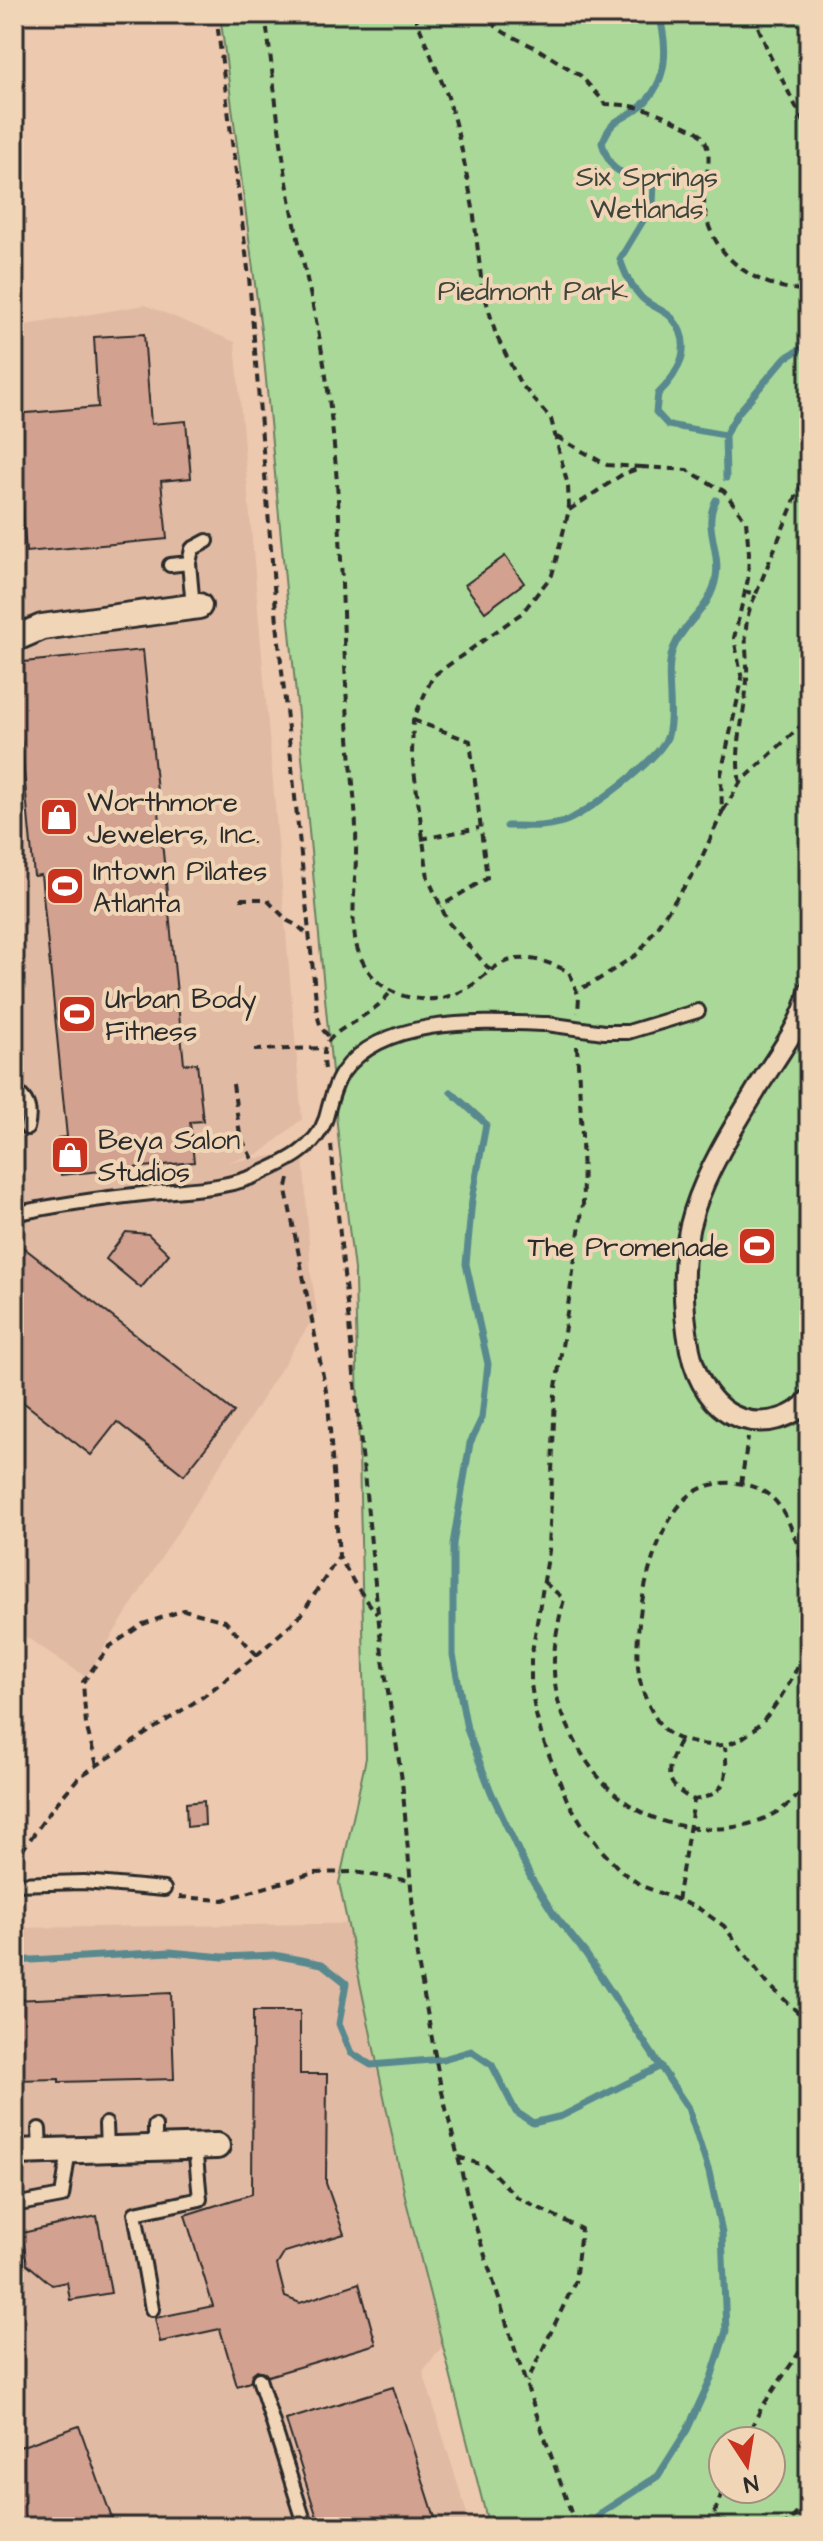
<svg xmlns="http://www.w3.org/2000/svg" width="823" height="2541" font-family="'Architects Daughter',sans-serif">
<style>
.built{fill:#e1baa4}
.green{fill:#aad898;stroke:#6a8262;stroke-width:2;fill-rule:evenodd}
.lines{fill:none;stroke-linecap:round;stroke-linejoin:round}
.stream{stroke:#59898f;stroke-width:7}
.building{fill:#d2a190;stroke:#2b2b2b;stroke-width:2}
.service-casing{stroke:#2b2b2b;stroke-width:18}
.pedestrian-casing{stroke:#2b2b2b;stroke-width:24}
.minor-casing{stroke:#2b2b2b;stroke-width:30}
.path{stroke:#2b2b2b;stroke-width:4;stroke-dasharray:8 6;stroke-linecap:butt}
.service{stroke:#f1d5b7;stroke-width:12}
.pedestrian{stroke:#f1d5b7;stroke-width:18}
.minor{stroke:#f1d5b7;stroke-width:24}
.service-bridge-casing{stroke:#2b2b2b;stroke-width:18;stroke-linecap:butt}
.service-bridge{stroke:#f1d5b7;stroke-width:12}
.labels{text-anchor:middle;stroke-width:8;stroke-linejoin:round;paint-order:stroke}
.park-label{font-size:28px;fill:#3e453b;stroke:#f1d5b7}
.poi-label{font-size:28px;fill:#2b2b2b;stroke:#f1d5b7;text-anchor:start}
</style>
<rect width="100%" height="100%" fill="#edc9af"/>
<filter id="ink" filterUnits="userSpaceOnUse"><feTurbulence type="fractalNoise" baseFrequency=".0125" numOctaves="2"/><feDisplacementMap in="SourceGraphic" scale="16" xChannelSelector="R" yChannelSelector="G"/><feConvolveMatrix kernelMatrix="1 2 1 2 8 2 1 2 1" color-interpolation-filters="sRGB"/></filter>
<g filter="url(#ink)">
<path class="built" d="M145,305L235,342L302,1119L261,1153L227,1162L303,1152L311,1274L317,1312L86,1677L14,1629V327Z
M394,1923L492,2281L423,2372L471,2527H14V1928Z"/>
<path class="green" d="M220,14H809V2527H489L406,2201L339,1883L366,1758L355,1278L339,1145L262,338ZM723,2441H771V2489H723Z"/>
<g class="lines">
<path class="stream" d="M659,14C668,47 669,81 641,106C620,124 615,113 602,143C614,182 623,168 654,184L653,204L620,259C625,274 630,285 641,297C649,306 663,309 672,318C695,345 679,373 658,394L656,412L668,425L725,435
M726,478L725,435L738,413L785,358L809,344
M507,826C526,826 550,828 568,820C591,810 662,757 668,735C675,710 664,673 673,649C684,621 711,610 716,577C721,550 702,526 716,500
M451,1092L486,1124L472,1200L466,1264L488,1364L482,1418L470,1443L453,1544V1655L467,1729L491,1792L531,1878L553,1913L586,1954L688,2108L709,2172L722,2233L726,2331L711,2378L687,2430L658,2476L604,2511L588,2527
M14,1961L170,1952L223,1957L274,1955L322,1964L346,1983L339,2024L351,2053L371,2065L443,2059L471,2051L492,2065L516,2112L533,2123L562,2116L661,2066"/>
</g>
<path class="building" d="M144,334L151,424L186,421L191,478L161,481L167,539L26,552L15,414L98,407L94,337Z
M505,556L524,583L485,612L465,585Z
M143,650L184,1064L197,1063L203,1121L190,1122L194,1162L61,1175L58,1138L67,1137L41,875L34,876L21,741L14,742V663Z
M126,1232L148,1234L169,1254L141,1288L106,1259Z
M14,1240L234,1412L184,1475L117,1422L91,1455L14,1395Z
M204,1801L205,1825L187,1827L186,1803Z
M171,1993L174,2079L59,2082V2079L14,2080V2000Z
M253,2011H300V2074H327L326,2183L344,2234L285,2252L277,2265L285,2297L300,2303L359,2283L376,2344L268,2376L264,2372L257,2370L252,2374L250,2382L237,2386L220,2329L160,2342L155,2318L213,2306L185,2215L252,2194Z
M97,2216L111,2293L70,2300L67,2282L52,2285L27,2264L22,2233Z
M393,2387L438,2527H320L286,2420Z
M79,2426L115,2527H14V2449Z"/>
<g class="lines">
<g class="service-casing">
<path id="service" d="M189,563L192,549L207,541
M170,565L189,563L193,607
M604,1032H628L698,1011
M14,1091C29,1099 31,1112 27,1128
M14,1214C60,1204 105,1198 152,1193C186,1189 227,1189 259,1174C286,1162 316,1149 326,1118C330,1103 334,1085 343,1072C384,1015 485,1022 547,1024
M14,1884L84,1882L164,1889
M106,2124L107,2149
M39,2129L40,2151
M155,2148V2126
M14,2205L62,2196L69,2150
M152,2309L135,2213L200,2199L195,2146
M259,2379L306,2527"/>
</g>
<g class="pedestrian-casing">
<path id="pedestrian" d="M809,991C803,1025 773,1061 755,1092C733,1128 707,1170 694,1211C680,1254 682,1307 690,1350C696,1379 713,1411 743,1419C766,1426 795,1418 809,1399"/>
</g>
<g class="minor-casing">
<path id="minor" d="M14,639L42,627L199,606
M14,2152L217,2146"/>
</g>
<path class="path" d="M216,14L249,277L277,623L315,990C317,1007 315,1029 332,1038
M265,14C273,72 278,130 288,188C301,261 322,332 330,407C344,525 341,644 351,763C354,793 357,823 356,853C356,880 351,910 355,938C357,953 365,969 376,980C401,1004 444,1005 471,986C486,975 498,961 517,959C536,957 553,964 569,972L579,997L578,1013
M414,14L448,97L461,146L473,208L482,286L496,335L520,383L551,419L568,486L569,510L552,575L522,613L433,676L413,720L412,754L428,878L448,922L490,970
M479,14L505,33L536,48L581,76L606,104C638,105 655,110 683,125C687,127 696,130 699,133C717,151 704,177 704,199C705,254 757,291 809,290
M753,14L770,56L809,132
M557,437L607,465L641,467
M569,510L623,474L643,467L687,470L724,491L746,521L749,553L748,579L734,638L742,680L721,774L722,813L697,868L639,953L593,983L577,990
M743,591L756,594L809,465
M413,720L470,741L487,878L441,906
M740,783C734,750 743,723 746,691C751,654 737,631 756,594
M723,811L740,783L809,718
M421,839L479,828
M240,899H266L288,921L298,926L308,935
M577,1046L582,1135L583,1204L555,1394L549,1551L531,1658V1684L535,1711L542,1737L567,1800L585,1829L604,1853L622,1872L642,1886L698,1908L724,1926L766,1982L809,2023
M254,1050L324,1048
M325,1069C324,1060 322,1051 327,1043C339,1025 373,1017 391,991
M233,1084L240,1135L252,1159
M331,1145L382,1653L402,1780L417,1957L441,2088L473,2218L526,2384L576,2527
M289,1179L286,1190L328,1401L339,1556L356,1586L377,1614
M741,1484L748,1438
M799,1549L806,1601
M544,1582L564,1599C556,1631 550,1662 557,1695C559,1709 566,1722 572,1735C602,1799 656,1834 727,1828C759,1825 792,1809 809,1781
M809,1597C798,1614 800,1647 809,1664
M804,1654C787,1689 756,1751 710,1745C693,1743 673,1741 661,1726C654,1717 645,1699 642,1688C627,1641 650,1526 690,1495C712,1478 749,1479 770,1496C785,1508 793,1532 799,1549L809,1554
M680,1741C666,1768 661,1784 694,1800C728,1794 728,1777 725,1747
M97,1765L86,1725L83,1682L109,1647L143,1624L184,1610L225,1621L257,1655
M14,1862L51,1810L79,1777L204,1696L257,1655L302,1614L339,1556
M179,1897L223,1900L314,1873L353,1872L412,1881
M677,1901L694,1801
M458,2157L486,2166L517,2197L581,2229L575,2282L527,2382
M744,2441L762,2407L809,2338
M710,2527L723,2489
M781,2527L788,2523L809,2500"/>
<use href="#service" class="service"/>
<use href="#pedestrian" class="pedestrian"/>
<use href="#minor" class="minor"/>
<g class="service-bridge-casing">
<path id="service-bridge" d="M547,1024L604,1032"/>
</g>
<use href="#service-bridge" class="service-bridge"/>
</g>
</g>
<defs>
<g id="shop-square" transform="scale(2)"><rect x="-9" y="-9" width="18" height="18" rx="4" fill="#c8321e" stroke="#f1d5b7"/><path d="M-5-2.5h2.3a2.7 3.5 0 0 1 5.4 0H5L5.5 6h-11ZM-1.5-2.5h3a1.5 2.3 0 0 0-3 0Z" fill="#fff"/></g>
<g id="stadium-square" transform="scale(2)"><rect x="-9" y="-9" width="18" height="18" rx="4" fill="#c8321e" stroke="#f1d5b7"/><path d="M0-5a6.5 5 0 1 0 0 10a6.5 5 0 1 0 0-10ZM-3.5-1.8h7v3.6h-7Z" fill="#fff"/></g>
</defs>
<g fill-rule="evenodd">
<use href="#shop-square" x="59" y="817"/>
<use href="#stadium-square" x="65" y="886"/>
<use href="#stadium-square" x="77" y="1014"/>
<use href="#shop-square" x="70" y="1155"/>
<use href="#stadium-square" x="757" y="1246"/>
</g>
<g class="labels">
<g class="park-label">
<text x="647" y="186">Six Springs<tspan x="647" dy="32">Wetlands</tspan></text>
<text x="533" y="300">Piedmont Park</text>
</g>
<g class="poi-label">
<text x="87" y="811">Worthmore<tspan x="87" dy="32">Jewelers, Inc.</tspan></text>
<text x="93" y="880">Intown Pilates<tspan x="93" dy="32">Atlanta</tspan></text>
<text x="105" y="1008">Urban Body<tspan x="105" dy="32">Fitness</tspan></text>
<text x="98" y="1149">Beya Salon<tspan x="98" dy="32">Studios</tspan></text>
<text x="729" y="1256" text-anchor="end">The Promenade</text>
</g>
</g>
<rect width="823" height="2541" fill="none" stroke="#f1d5b7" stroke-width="48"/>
<rect x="24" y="24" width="775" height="2493" fill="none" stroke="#2b2b2b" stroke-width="3" filter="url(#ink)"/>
<g transform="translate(747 2465) rotate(168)"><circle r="38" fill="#f1d5b7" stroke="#a2917f" stroke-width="2"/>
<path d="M0-6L14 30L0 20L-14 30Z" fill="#c8321e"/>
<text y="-12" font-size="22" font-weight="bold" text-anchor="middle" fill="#2b2b2b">N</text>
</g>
</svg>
